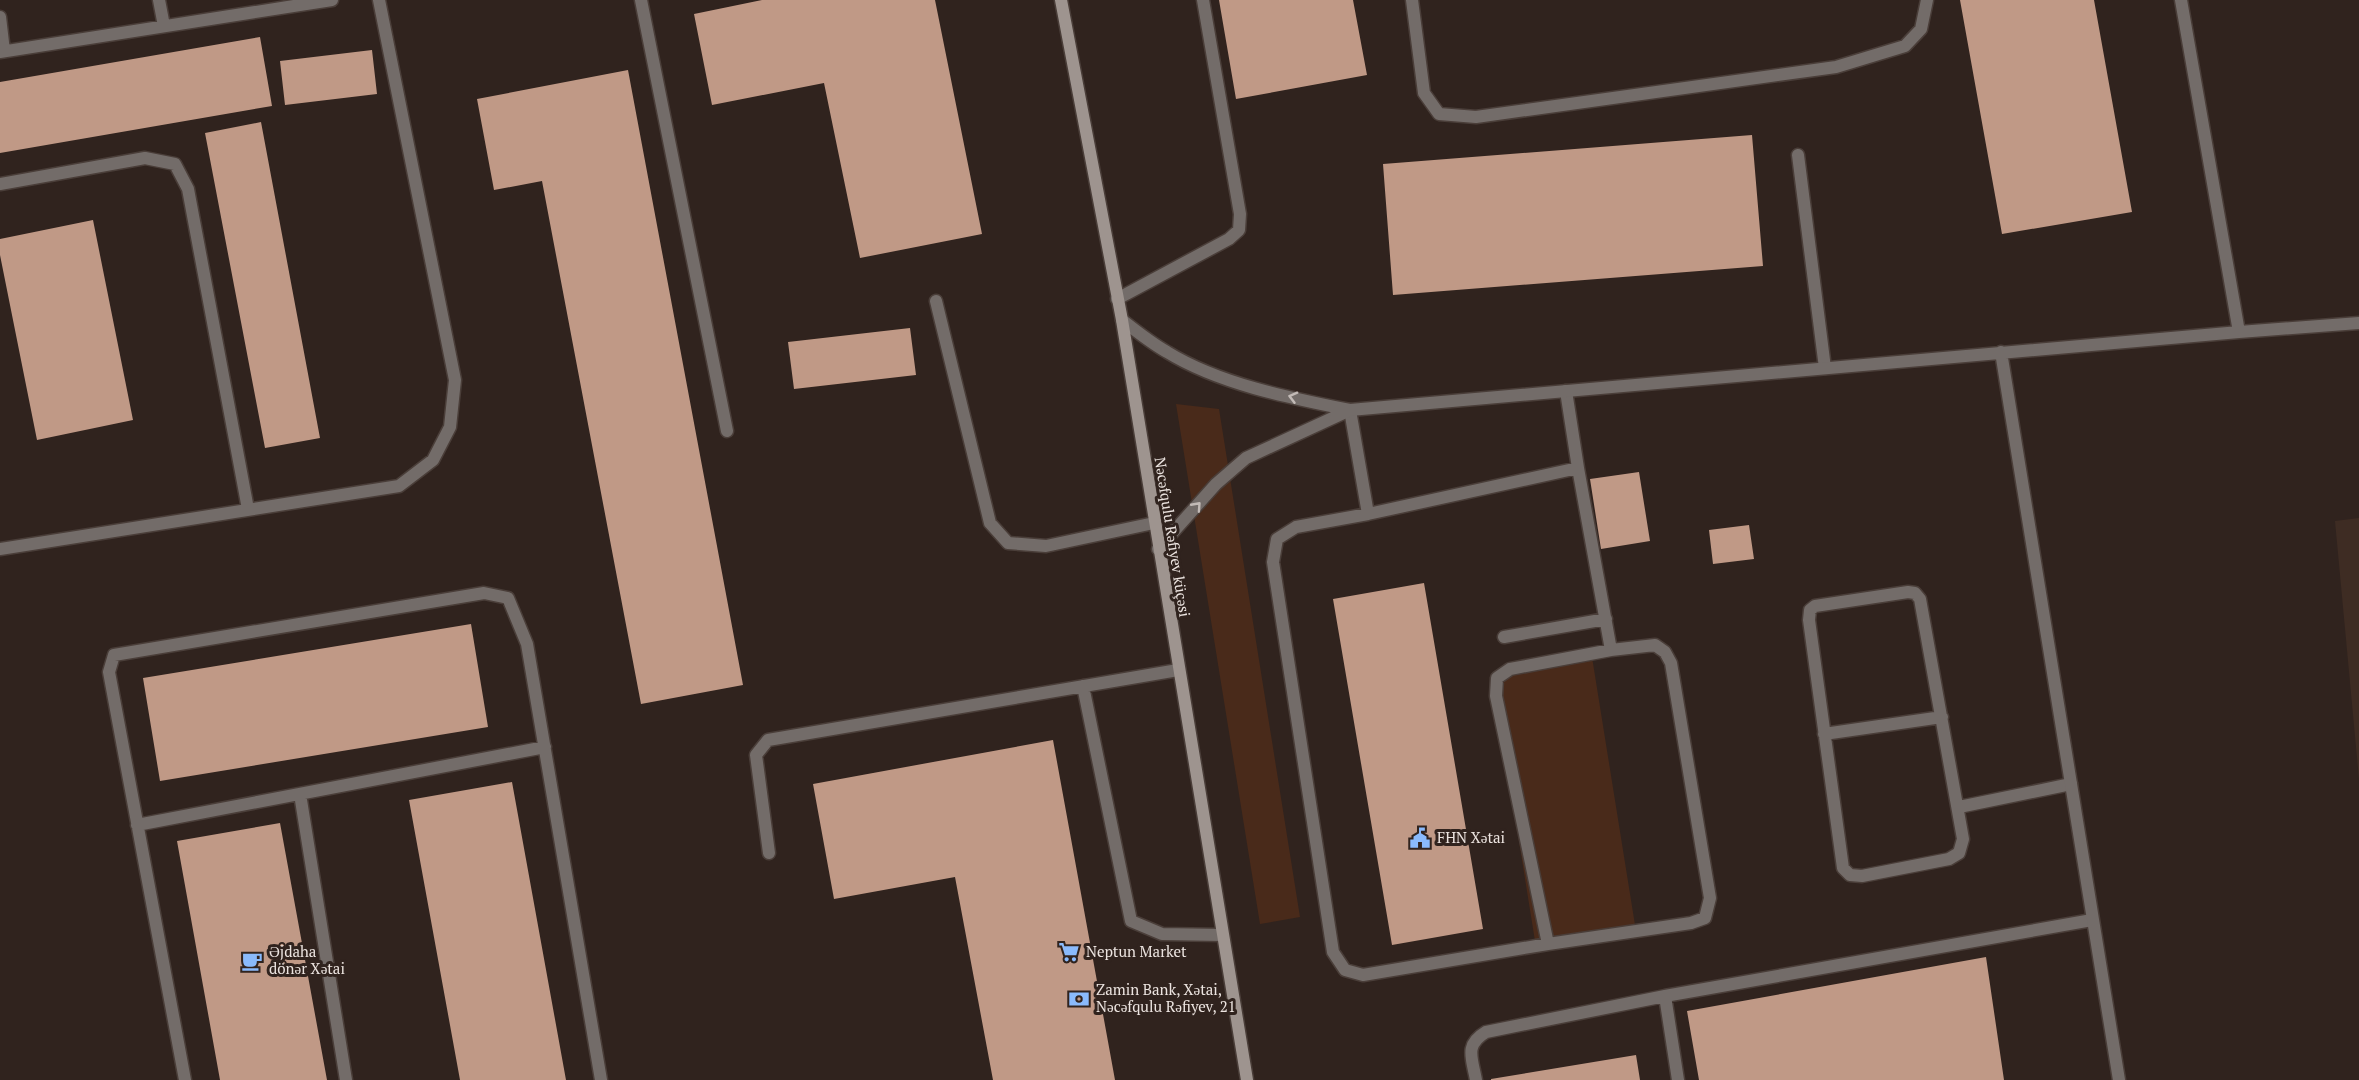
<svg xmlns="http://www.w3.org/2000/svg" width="2359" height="1080" font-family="'PT Serif',serif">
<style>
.built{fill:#3e2c23}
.green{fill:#492a1a}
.building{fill:#c09986}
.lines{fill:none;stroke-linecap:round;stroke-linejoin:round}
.service-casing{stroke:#4a3e39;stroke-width:15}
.minor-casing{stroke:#4a3e39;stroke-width:15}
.secondary-casing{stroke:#4a3e39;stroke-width:15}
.service{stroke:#736c69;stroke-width:12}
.minor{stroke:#736c69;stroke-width:12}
.secondary{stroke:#9e948f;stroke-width:12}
.oneway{stroke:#c2bab6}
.labels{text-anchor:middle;stroke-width:6;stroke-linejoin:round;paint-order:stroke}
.street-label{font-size:15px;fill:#ece4e0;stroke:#30231e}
.poi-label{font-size:15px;fill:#ece4e0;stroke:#30231e;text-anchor:start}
</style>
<rect width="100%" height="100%" fill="#30231e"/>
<path class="built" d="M2359,518V779L2335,521Z"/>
<path class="green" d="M1176,404L1219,409L1300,917L1260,924Z
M1592,657L1635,925L1535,941L1492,673Z"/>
<path class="building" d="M762,0H935L982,234L860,258L824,83L712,105L694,14Z
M1219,0H1353L1367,75L1236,99Z
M1960,0H2094L2132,212L2002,234Z
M260,37L272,106L0,153V82Z
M372,50L377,94L285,105L280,61Z
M628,70L743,685L641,704L542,181L494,190L477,99Z
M261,122L320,438L265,448L205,133Z
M1752,135L1763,266L1393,295L1383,164Z
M93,220L133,420L37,440L0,255V239Z
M910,328L916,375L794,389L788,342Z
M1639,472L1650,541L1601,549L1590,479Z
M1749,525L1754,559L1713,564L1709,530Z
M1424,583L1483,929L1392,945L1333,599Z
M471,624L488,727L160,781L143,678Z
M1053,740L1115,1080H993L955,877L834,899L813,784Z
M512,782L566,1080H460L409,800Z
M280,823L327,1080H220L177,841Z
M1986,957L2004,1080H1699L1687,1011Z
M1636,1055L1640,1080H1491V1079Z"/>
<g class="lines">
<g class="service-casing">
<path id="service" d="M159,0L164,26
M641,0L727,431
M1412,0L1424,93L1439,114L1476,117L1836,67L1905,46L1921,29L1927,0
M0,17L4,51
M0,52L332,0
M1798,155L1825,368
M0,184L145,158L175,164L188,189L248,509
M1117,299L1229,239L1239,230L1240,214L1203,0
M936,301L990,523L1008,543L1046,546L1154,523
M1566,391L1578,468
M1350,410L1368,514
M0,549L399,486L433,460L450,427L455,380L379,0
M1908,592L1915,593L1920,599L1963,839L1959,853L1949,859L1862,876L1850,875L1843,868L1809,620L1810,610L1815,606Z
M1504,637L1606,619
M1083,686L1131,921L1162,934L1222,935
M1824,734L1942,717
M300,794L346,1080
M1959,807L2071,784
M137,825L545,747
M769,853L756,755L768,740L1178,670
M1548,944L1691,923L1705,918L1710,898L1671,663L1665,652L1655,645L1611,650L1578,468L1368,514L1296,527L1277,539L1273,562L1333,952L1345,970L1363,975L1548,944L1496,696L1497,678L1510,669L1611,650
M1665,996L1678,1080
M185,1080L109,672L114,655L484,593L508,598L527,644L601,1080
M1476,1080C1472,1058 1464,1045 1486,1032L1665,996L2092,920"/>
</g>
<g class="minor-casing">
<path id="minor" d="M1122,320C1136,331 1151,343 1167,352C1219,384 1290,398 1350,410L2239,332L2181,0
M2239,332L2359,323
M2001,352L2119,1080
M1158,549L1216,484L1246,458L1350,410"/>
</g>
<g class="secondary-casing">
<path id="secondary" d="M1061,0L1122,320L1247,1080"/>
</g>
<use href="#service" class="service"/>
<use href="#minor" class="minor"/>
<use href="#secondary" class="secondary"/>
</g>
<defs><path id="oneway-chevron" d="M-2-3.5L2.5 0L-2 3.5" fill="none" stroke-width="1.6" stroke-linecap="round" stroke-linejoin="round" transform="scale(1.5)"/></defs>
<g class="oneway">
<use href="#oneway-chevron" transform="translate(1293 397) rotate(-165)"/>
<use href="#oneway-chevron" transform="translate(1197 506) rotate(-48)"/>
</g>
<defs>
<g id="civic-bare" transform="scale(1.62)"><path d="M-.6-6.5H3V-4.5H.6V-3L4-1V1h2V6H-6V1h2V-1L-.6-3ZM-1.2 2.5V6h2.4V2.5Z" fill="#8abafc" stroke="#30231e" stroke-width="2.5" paint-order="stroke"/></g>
<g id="supermarket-bare" transform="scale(1.62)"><path d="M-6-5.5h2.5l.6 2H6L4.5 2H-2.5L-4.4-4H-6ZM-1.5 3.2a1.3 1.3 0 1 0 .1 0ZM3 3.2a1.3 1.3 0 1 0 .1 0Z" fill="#8abafc" stroke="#30231e" stroke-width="2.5" paint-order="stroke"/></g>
<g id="cafe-bare" transform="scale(1.62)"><path d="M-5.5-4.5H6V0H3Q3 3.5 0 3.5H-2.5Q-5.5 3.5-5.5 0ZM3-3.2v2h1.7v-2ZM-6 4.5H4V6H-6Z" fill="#8abafc" stroke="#30231e" stroke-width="2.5" paint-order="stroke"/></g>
<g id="bank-bare" transform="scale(1.62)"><path d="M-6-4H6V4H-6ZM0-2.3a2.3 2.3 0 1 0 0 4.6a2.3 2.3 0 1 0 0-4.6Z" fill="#8abafc" stroke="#30231e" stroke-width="2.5" paint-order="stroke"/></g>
</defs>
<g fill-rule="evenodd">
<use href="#civic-bare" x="1420" y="838"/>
<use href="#supermarket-bare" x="1069" y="952"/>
<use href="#cafe-bare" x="252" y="961"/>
<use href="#bank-bare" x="1079" y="999"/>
</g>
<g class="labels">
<g class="street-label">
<text transform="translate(1172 537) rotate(81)" y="5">Nəcəfqulu Rəfiyev küçəsi</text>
</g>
<g class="poi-label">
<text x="1437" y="843">FHN Xətai</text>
<text x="269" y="957">Əjdaha<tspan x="269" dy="17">dönər Xətai</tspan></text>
<text x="1086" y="957">Neptun Market</text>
<text x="1096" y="995">Zamin Bank, Xətai,<tspan x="1096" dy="17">Nəcəfqulu Rəfiyev, 21</tspan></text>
</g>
</g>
</svg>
